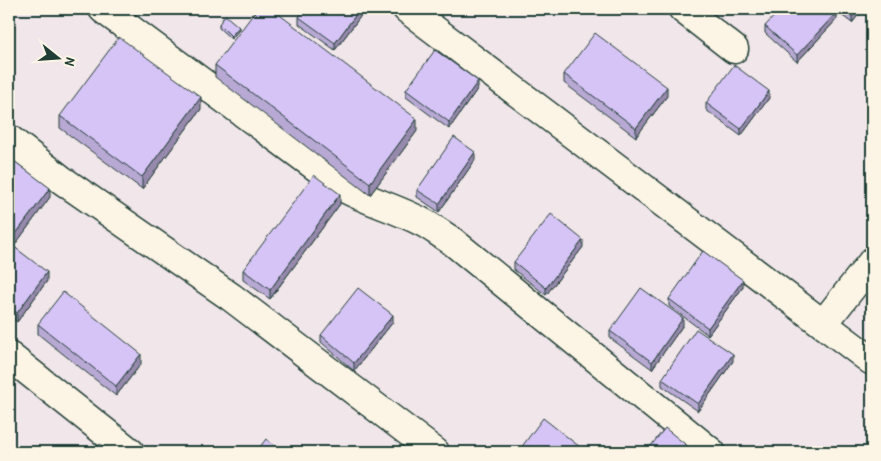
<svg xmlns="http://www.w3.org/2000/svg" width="881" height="461" font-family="'Patrick Hand',sans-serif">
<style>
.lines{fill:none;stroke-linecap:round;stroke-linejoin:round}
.minor-casing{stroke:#1f3d34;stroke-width:31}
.minor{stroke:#fcf5e5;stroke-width:28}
.wall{fill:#b8a9d4;stroke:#1f3d34}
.shaded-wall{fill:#9689ac;stroke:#1f3d34}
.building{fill:#d6c4f6;stroke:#1f3d34}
</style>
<rect width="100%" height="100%" fill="#f1e6ea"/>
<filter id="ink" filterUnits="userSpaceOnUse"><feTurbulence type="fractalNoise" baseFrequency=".02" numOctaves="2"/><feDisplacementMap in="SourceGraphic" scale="10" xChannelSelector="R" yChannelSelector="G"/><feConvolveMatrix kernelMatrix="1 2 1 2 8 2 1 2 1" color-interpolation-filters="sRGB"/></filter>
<g filter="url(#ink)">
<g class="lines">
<g class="minor-casing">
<path id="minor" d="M103,9L346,189C371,202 398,209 422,222C432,227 442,235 452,241L711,452
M407,9L872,361
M683,9L734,49
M9,139L62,180L231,297L435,452
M823,324L872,262
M9,356L130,452"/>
</g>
<use href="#minor" class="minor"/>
</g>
<path class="wall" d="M305,9H366L335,50L299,24V17Z
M833,9H863L852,23Z
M837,19L797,62L765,33V26Z
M219,24L239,30L231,39L219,28Z
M215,65L417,131L370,195L215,77Z
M564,74L667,96L636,137L564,83Z
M478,88L449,129L406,97V90Z
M769,98L741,136L706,110V103Z
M201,109L142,189L60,128V116Z
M475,160L439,212L417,197V190Z
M9,168L50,197L14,246L47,281L17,322L9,316Z
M340,204L270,299L243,280V270Z
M583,247L546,295L514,270V262Z
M743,287L708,335L669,306V299Z
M872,304V319L869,316V309Z
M393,322L354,371L321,342V335Z
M38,324L141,364L116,396L38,334Z
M683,325L652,369L610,338V331Z
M733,361L698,411L662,386V379Z"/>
<path class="shaded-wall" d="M360,9H366L335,50V43Z
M856,9H863L852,23V13Z
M837,12V19L797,62V55Z
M239,27V30L231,39V36Z
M478,81V88L449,129V122Z
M667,87V96L636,137V128Z
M769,91V98L741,136V129Z
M201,97V109L142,189V177Z
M417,119V131L370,195V183Z
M475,152V160L439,212V204Z
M50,188V197L9,253V243Z
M340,194V204L270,299V290Z
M583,240V247L546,295V288Z
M47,272V281L17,322V313Z
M743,280V287L708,335V328Z
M393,315V322L354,371V363Z
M683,318V325L652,369V362Z
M141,354V364L116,396V386Z
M733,354V361L698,411V404Z"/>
<path class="building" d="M257,9H272L417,119L370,183L215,65Z
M305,9H360L335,43L299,17Z
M781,9H833L837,12L797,55L765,26Z
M846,9H856L852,13Z
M225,15L239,27L231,36L219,24Z
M595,33L667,87L636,128L564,74Z
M119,37L201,97L142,177L60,116Z
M435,50L478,81L449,122L406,90Z
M734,65L769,91L741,129L706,103Z
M454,137L475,152L439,204L417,190Z
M14,161L50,188L9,243L47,272L17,313L9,307V168Z
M314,175L340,194L270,290L243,270Z
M551,214L583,240L546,288L514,262Z
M703,251L743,280L708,328L669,299Z
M358,288L393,315L354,363L321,335Z
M641,288L683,318L652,362L610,331Z
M63,292L141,354L116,386L38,324Z
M872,304V312L869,309Z
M696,329L733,354L698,404L662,379Z
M543,418L585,451L584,452H518Z
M665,428L695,452H646Z
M266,439L282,452H256Z
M100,444L111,452H93Z"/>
</g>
<rect width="881" height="461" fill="none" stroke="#fcf5e5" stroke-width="30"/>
<rect x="15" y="15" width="851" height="431" fill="none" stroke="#1f3d34" stroke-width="2" filter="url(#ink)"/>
<g transform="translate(58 58) rotate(107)" stroke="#fcf5e5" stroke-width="4" paint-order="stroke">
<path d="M0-4L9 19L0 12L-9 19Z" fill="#1f3d34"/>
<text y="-8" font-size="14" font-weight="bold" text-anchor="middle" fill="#1f3d34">N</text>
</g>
</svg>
